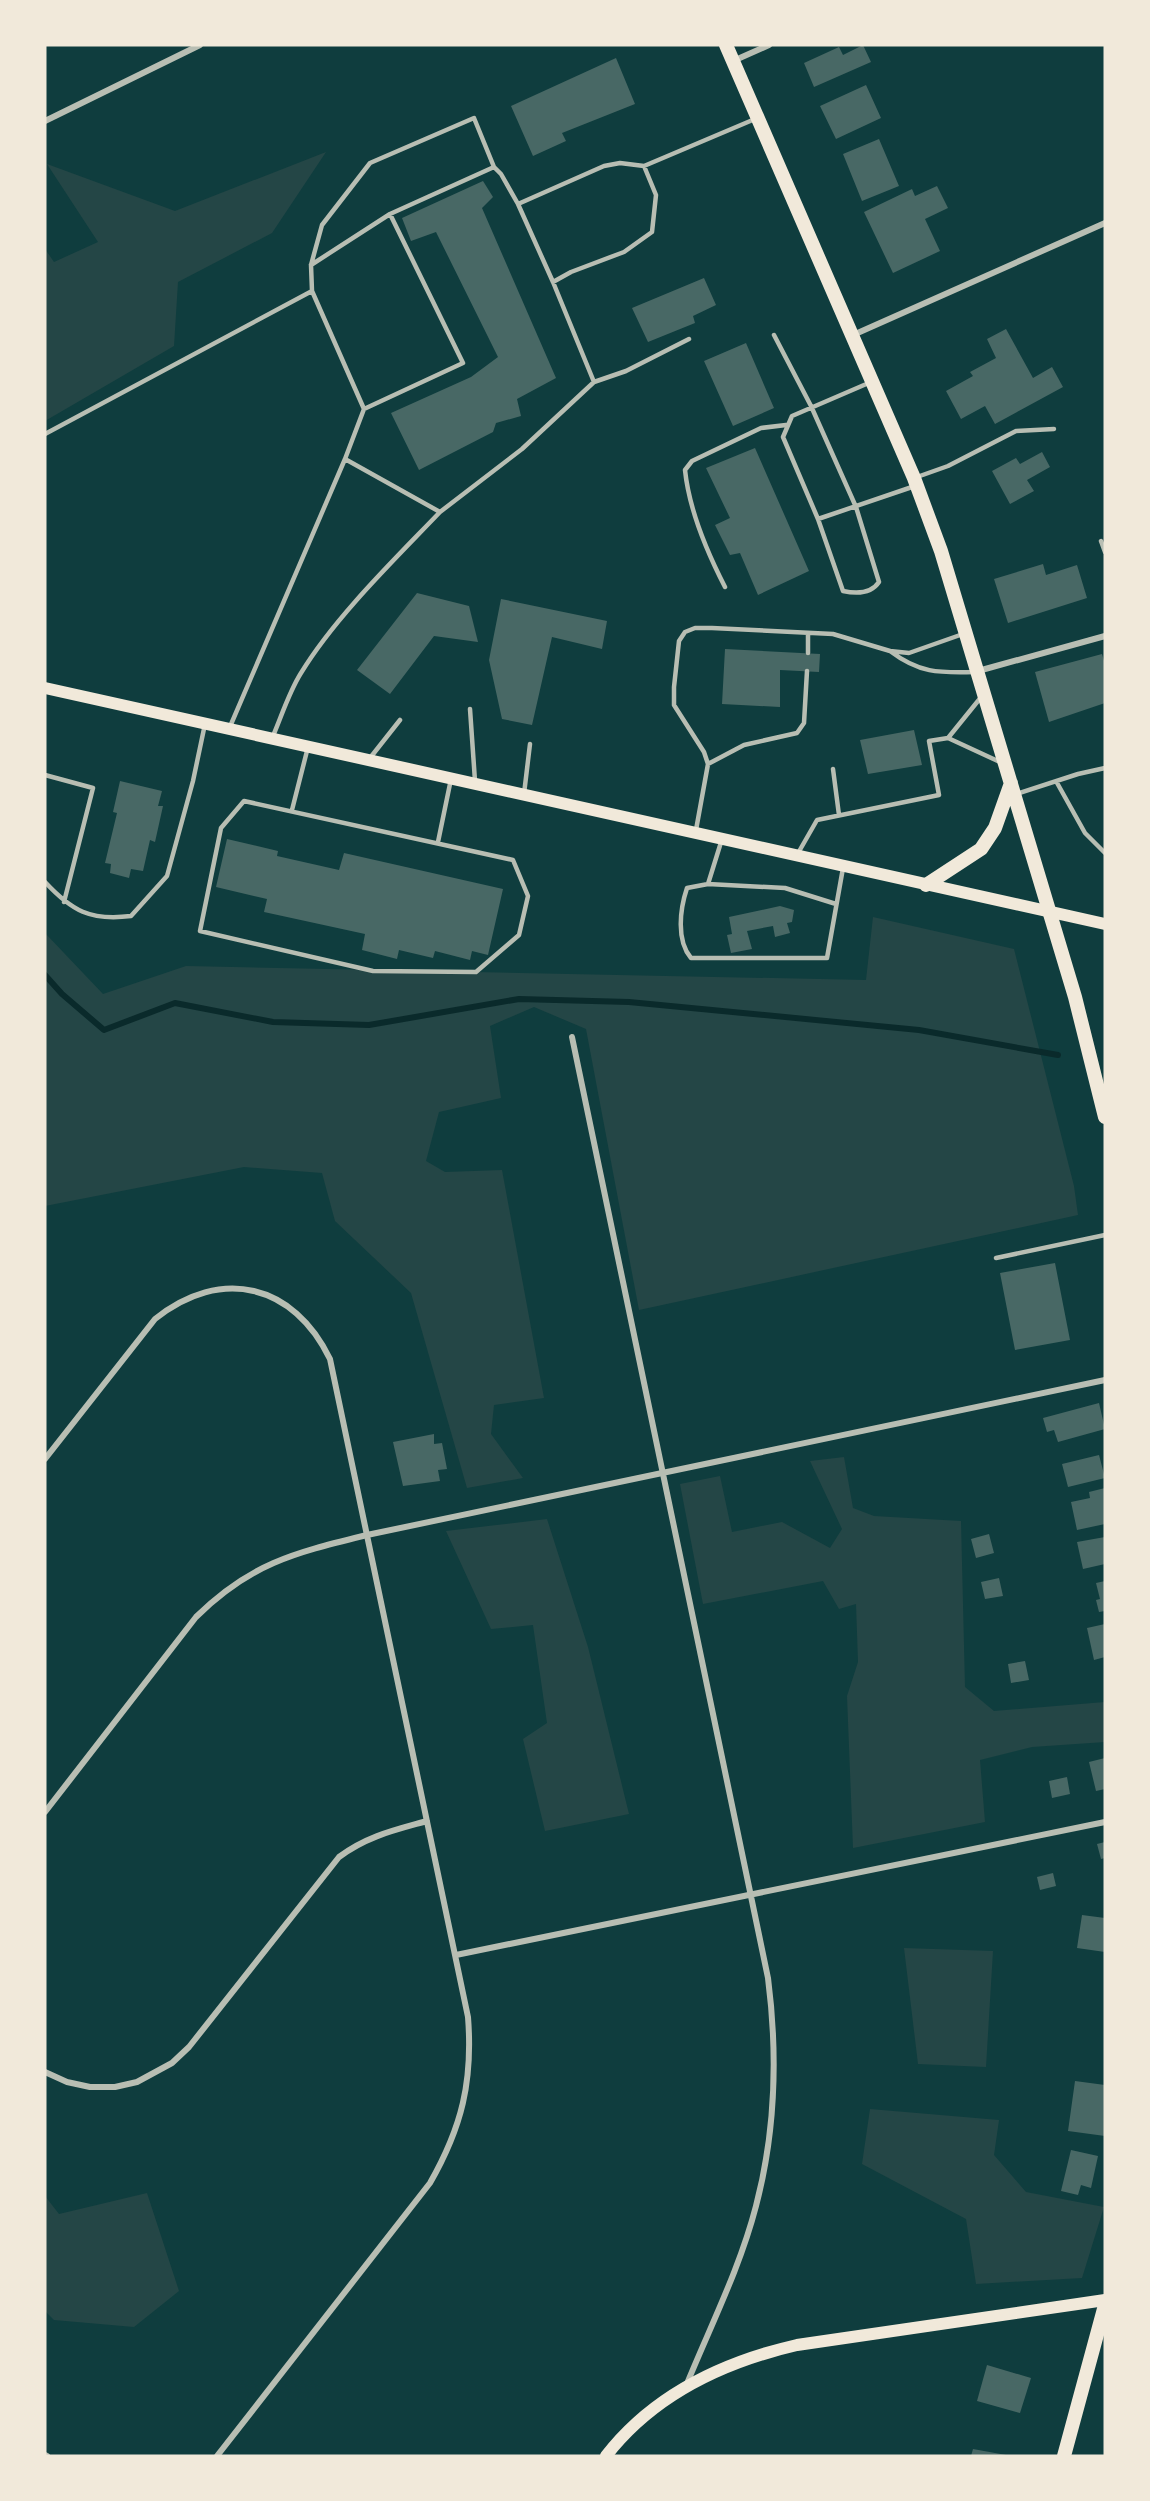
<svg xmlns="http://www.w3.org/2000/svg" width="1150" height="2501" font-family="'Roboto Condensed',sans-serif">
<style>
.green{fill:#244646}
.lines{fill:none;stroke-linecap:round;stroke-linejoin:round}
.stream{stroke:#0a2a2b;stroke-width:6}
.building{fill:#486865}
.service{stroke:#b8beb3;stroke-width:4.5}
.minor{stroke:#b8beb3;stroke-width:6}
.secondary{stroke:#f1e9da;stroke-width:12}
.primary{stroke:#f1e9da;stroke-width:14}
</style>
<rect width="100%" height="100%" fill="#0f3d3e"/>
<path class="green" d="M326,152L272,233L178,282L174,346L45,421V249L54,262L98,242L47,164L175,211Z
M873,917L1014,949L1074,1186L1078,1215L639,1310L586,1029L534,1007L490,1026L501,1098L439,1112L426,1161L445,1172L502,1170L544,1398L494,1405L491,1434L523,1478L467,1488L411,1293L335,1221L322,1173L244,1167L45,1206V933L103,994L186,966L866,980Z
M844,1457L853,1508L874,1516L961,1521L965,1687L994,1711L1105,1702V1742L1032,1747L980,1760L985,1822L853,1848L847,1696L858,1662L856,1604L839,1609L823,1581L703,1604L680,1484L720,1476L732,1532L782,1522L830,1548L842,1529L810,1461Z
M547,1519L588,1647L629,1814L545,1831L523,1739L547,1723L533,1625L491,1629L446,1531Z
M904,1948L993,1951L986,2067L918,2064Z
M870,2109L999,2120L994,2155L1026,2192L1104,2207L1082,2278L976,2284L966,2219L862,2164Z
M147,2193L179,2291L134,2327L54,2320L45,2311V2196L59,2214Z"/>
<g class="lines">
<path class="stream" d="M45,975L62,994L104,1030L175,1003L273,1022L369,1025L519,999L629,1002L919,1030L1058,1055"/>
</g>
<path class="building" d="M863,45L871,62L814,87L804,63L839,47L843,55Z
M616,58L635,104L562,133L566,141L533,156L511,106Z
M866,85L881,118L836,139L820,106Z
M879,139L899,186L862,201L843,154Z
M483,181L493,197L482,208L556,378L517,399L521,416L496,423L493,432L419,470L391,413L471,377L498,357L436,232L411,241L402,218Z
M937,186L948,208L925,219L940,251L893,273L864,212L912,189L915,196Z
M704,278L716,305L693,316L695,323L648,342L632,308Z
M1006,329L1033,378L1052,367L1063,387L995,424L985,406L961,419L946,391L973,376L970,372L996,358L987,339Z
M746,343L774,408L733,426L704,361Z
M755,448L809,571L758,595L740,553L730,555L715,525L730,518L706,468Z
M1042,452L1050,467L1027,480L1034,491L1010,504L992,471L1016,458L1020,464Z
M1043,564L1046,575L1077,565L1087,598L1008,623L994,579Z
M417,593L469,606L478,642L434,636L390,694L357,670Z
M501,599L607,621L602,649L552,637L532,725L502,719L489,660Z
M725,649L820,654L819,672L780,670V707L722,704Z
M1102,654L1105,664V703L1049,722L1035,672Z
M914,730L922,765L868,774L860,740Z
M120,781L162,791L158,806H163L155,842L150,840L143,871L131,869L129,878L110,873L111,864L105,863L117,813L113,812Z
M227,839L278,851L277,856L339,870L344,853L503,889L488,955L472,951L470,960L435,951L433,958L399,950L397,959L362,950L365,934L264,912L267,899L216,887Z
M780,906L794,910L792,922L787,923L790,933L775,937L773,926L747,931L752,949L731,953L727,935L732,934L729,917Z
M1055,1263L1070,1340L1015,1350L1000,1273Z
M1099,1403L1105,1429L1058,1442L1054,1430L1047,1432L1043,1418Z
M434,1434V1444L442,1443L447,1469L438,1470L440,1481L403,1486L393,1442Z
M1099,1455L1105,1478L1068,1487L1062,1464Z
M1105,1488V1524L1077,1530L1071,1502L1090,1498L1089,1492Z
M989,1534L994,1553L976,1558L971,1539Z
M1105,1537V1564L1083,1569L1077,1542Z
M999,1578L1003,1596L985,1599L981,1582Z
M1105,1581V1611L1099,1612L1096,1600L1100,1599L1096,1583Z
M1105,1624V1657L1094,1660L1087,1628Z
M1025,1661L1029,1680L1011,1683L1008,1664Z
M1105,1758V1789L1096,1791L1089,1762Z
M1067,1777L1070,1794L1052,1798L1049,1781Z
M1105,1842V1858L1101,1859L1097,1844Z
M1053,1873L1056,1886L1040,1890L1037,1877Z
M1082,1915L1105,1918V1952L1077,1948Z
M1075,2081L1105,2085V2136L1068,2131Z
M1071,2150L1098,2156L1091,2188L1081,2185L1078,2195L1061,2191Z
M987,2365L1031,2378L1020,2413L977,2401Z
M973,2449L1006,2455V2456H971Z"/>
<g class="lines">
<path class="service" d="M644,166L656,195L652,232L624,252L571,272L553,282L518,204L604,166L620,163L644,166L755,119
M390,214L463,363L364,409L345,459L440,512L522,449L594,382L553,282
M311,265L390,214L494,167
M312,291L364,409
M774,335L811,406L856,507L879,582C871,594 857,594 843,591L818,519
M594,382L626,371L689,339
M871,382L792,416L783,437L818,519L915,486
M45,434L312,291L311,265L322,225L370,163L474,118L494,167L501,174L518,204
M917,477L948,466L1016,431L1054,429
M1101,541L1105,552
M725,587C707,552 689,509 685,470L692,461L761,428L786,425
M963,634L909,653L890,651C919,673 938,673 974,672
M808,653V633
M470,709L475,781
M229,729L345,459
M273,736C282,715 289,692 301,673C335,617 395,559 440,512
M948,738L982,696
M370,758L400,720
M708,764L744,745L797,733L804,723L807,671
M833,769L839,815
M45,775L93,788L64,902
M1056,781L1085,833L1105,853
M524,794L530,744
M1016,794L1078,774L1105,768
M244,801L513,860L528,896L519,935L476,972L373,971L200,931L221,828Z
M292,810L308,747
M696,830L708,764L704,752L674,705V687L679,641L685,632L695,628H712L833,634L890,651
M722,839L708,884L687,888C680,909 676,940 691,958H827L843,868
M438,842L451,779
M797,855L817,820L939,795L929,741L948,738L1000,762
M45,882C72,911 90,921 131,916L167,876L193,781L205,724
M708,884L785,888L836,904
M996,1258L1105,1235"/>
<path class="minor" d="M733,61L769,45
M45,121L200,45
M853,335L1105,223
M978,671L1105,636
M572,1037L768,1978C778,2056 776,2130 756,2206C740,2268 710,2327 686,2386
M45,1459L155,1319C221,1266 294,1284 330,1359L468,2017C473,2081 462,2127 430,2183L217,2456
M45,1812L196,1617C251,1563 294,1553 367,1535L1105,1380
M456,1955L1105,1822
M45,2072L67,2082L90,2087H115L137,2082L172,2063L189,2047L339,1857C367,1836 395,1830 427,1821
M45,2455L47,2456"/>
<path class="secondary" d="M45,688L1105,924
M606,2456C654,2394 723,2362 797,2345L1105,2300"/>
<path class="primary" d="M726,45L914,478L941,551L1075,997L1105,1117
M926,885L981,849L995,828L1011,783
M1064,2456L1105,2305"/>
</g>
<rect width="1150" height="2501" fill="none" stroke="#f1e9da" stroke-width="93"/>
</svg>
